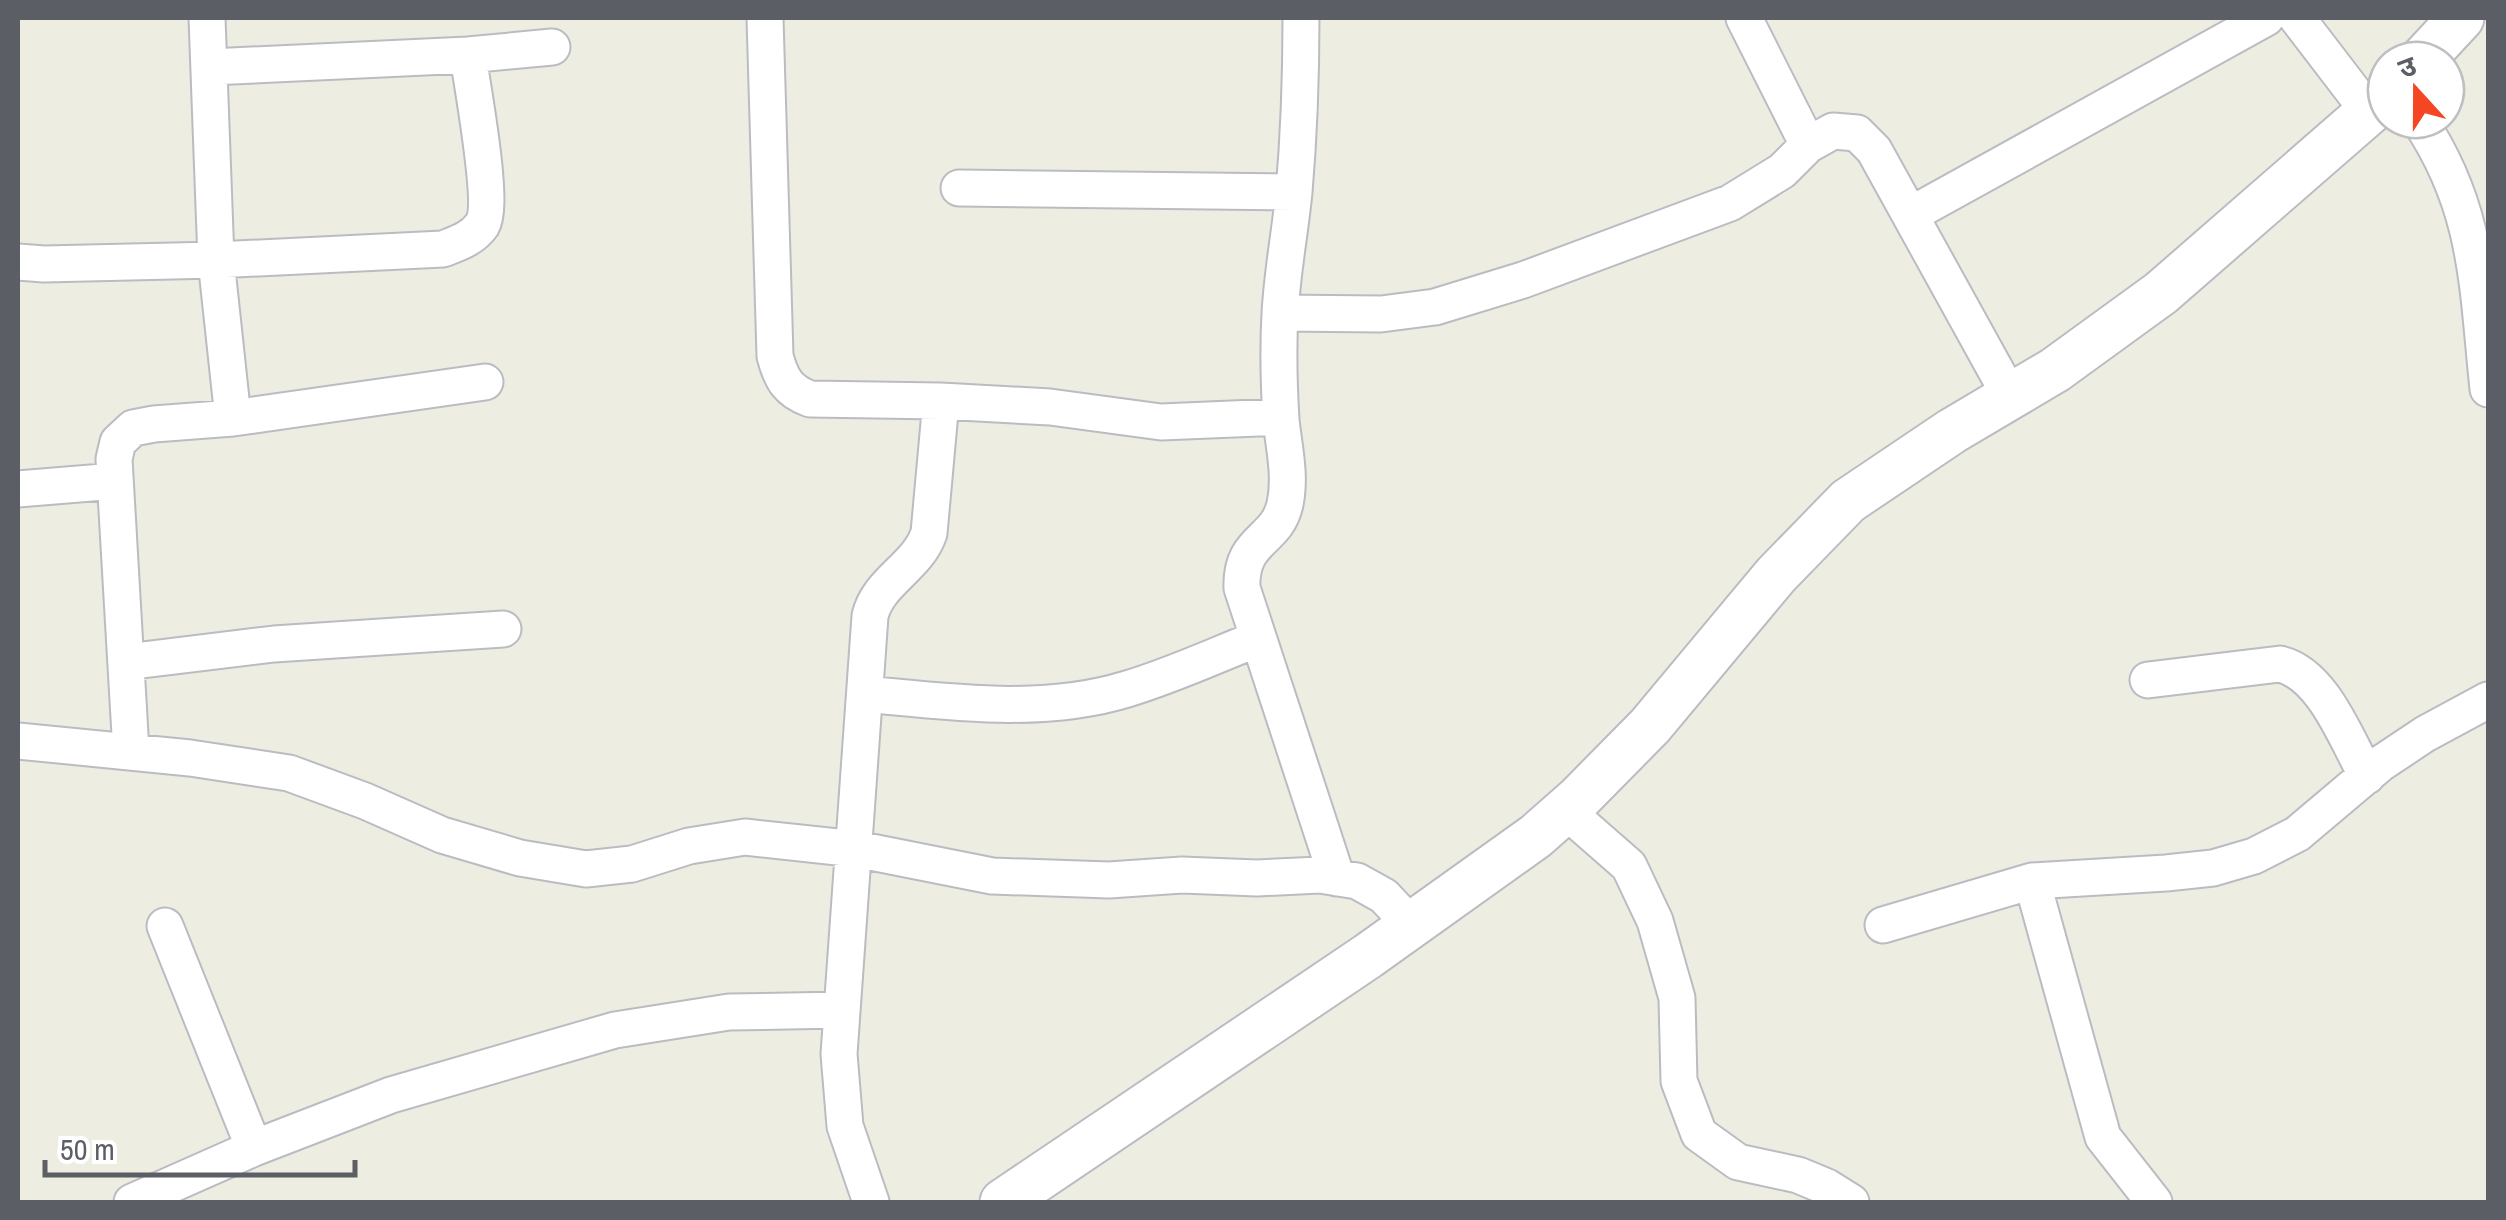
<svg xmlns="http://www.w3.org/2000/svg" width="2506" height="1220" font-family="'Archivo Narrow','Noto Sans Devanagari',sans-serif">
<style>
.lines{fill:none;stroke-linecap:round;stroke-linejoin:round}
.minor-casing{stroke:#babcc2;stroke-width:39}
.tertiary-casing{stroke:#babcc2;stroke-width:49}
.minor{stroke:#fff;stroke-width:35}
.tertiary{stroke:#fff;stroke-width:45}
</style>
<rect width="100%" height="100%" fill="#eeede2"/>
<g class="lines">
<g class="minor-casing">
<path id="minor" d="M207,18L216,260L233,418
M765,18L775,356C781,379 788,391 810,399L941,401L1050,407L1161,422L1281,417
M1301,18C1301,76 1299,134 1294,192C1290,233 1282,273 1280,314C1278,348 1279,386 1281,420C1284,448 1291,476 1285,504C1277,542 1240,538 1242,588L1337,878
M1744,18L1808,145
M2297,18L2369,112
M210,67L468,55L552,47
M2419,120C2479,210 2477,286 2488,389
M959,188L1294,192
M1910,215L2266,18
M18,262L44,264L216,260L443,249C458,243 472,239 482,225C495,204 472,86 468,55
M1280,313L1381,314L1435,307L1523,280L1730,203L1782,171L1808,145L1833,131L1857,133L1874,150L2010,396
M18,489L115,481
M126,662L274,644L503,629
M2148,680L2280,664C2323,674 2346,739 2367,776
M865,694C950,702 1043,715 1127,689C1171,676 1214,656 1257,639
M18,741L190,758L289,773L365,801L442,835L520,858L586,869L632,864L689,846L745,837L856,849L992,876L1109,880L1182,875L1257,878L1320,875L1357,881L1384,896L1411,925
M131,752L114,459L118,442L133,428L154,424L233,418L485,382
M1565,810L1629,866L1655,921L1677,998L1679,1081L1699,1134L1738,1162L1798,1175L1827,1187L1851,1202
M2032,881L2103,1137L2154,1202
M1883,925L2032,881L2166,873L2213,868L2254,856L2297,834L2380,764L2425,734L2488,700
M165,926L254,1148
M132,1202L254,1148L391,1095L615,1030L729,1012L842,1010
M871,1202L845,1126L839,1054L870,616C878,581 918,567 929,533L941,401"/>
</g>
<g class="tertiary-casing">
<path id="tertiary" d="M2422,60L2461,18
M1003,1202L1368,956L1536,836L1579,798L1650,726L1776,575L1848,501L1952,431L2055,370L2161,293L2386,97"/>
</g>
<use href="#minor" class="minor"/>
<use href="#tertiary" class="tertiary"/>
</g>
<rect width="2506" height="1220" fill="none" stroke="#5b5e64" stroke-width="40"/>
<g transform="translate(2416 90) rotate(339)"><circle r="48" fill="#ffffff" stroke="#bdbfc1" stroke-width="2.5"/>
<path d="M0-8L18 38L0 25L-18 38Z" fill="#f44623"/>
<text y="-15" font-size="28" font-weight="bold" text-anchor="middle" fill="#5b5e64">उ</text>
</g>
<path d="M45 1160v15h310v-15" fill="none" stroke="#5b5e64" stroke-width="5"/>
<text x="60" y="1160" font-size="30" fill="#5b5e64" stroke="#ffffff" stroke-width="8" paint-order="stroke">50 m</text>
</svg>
